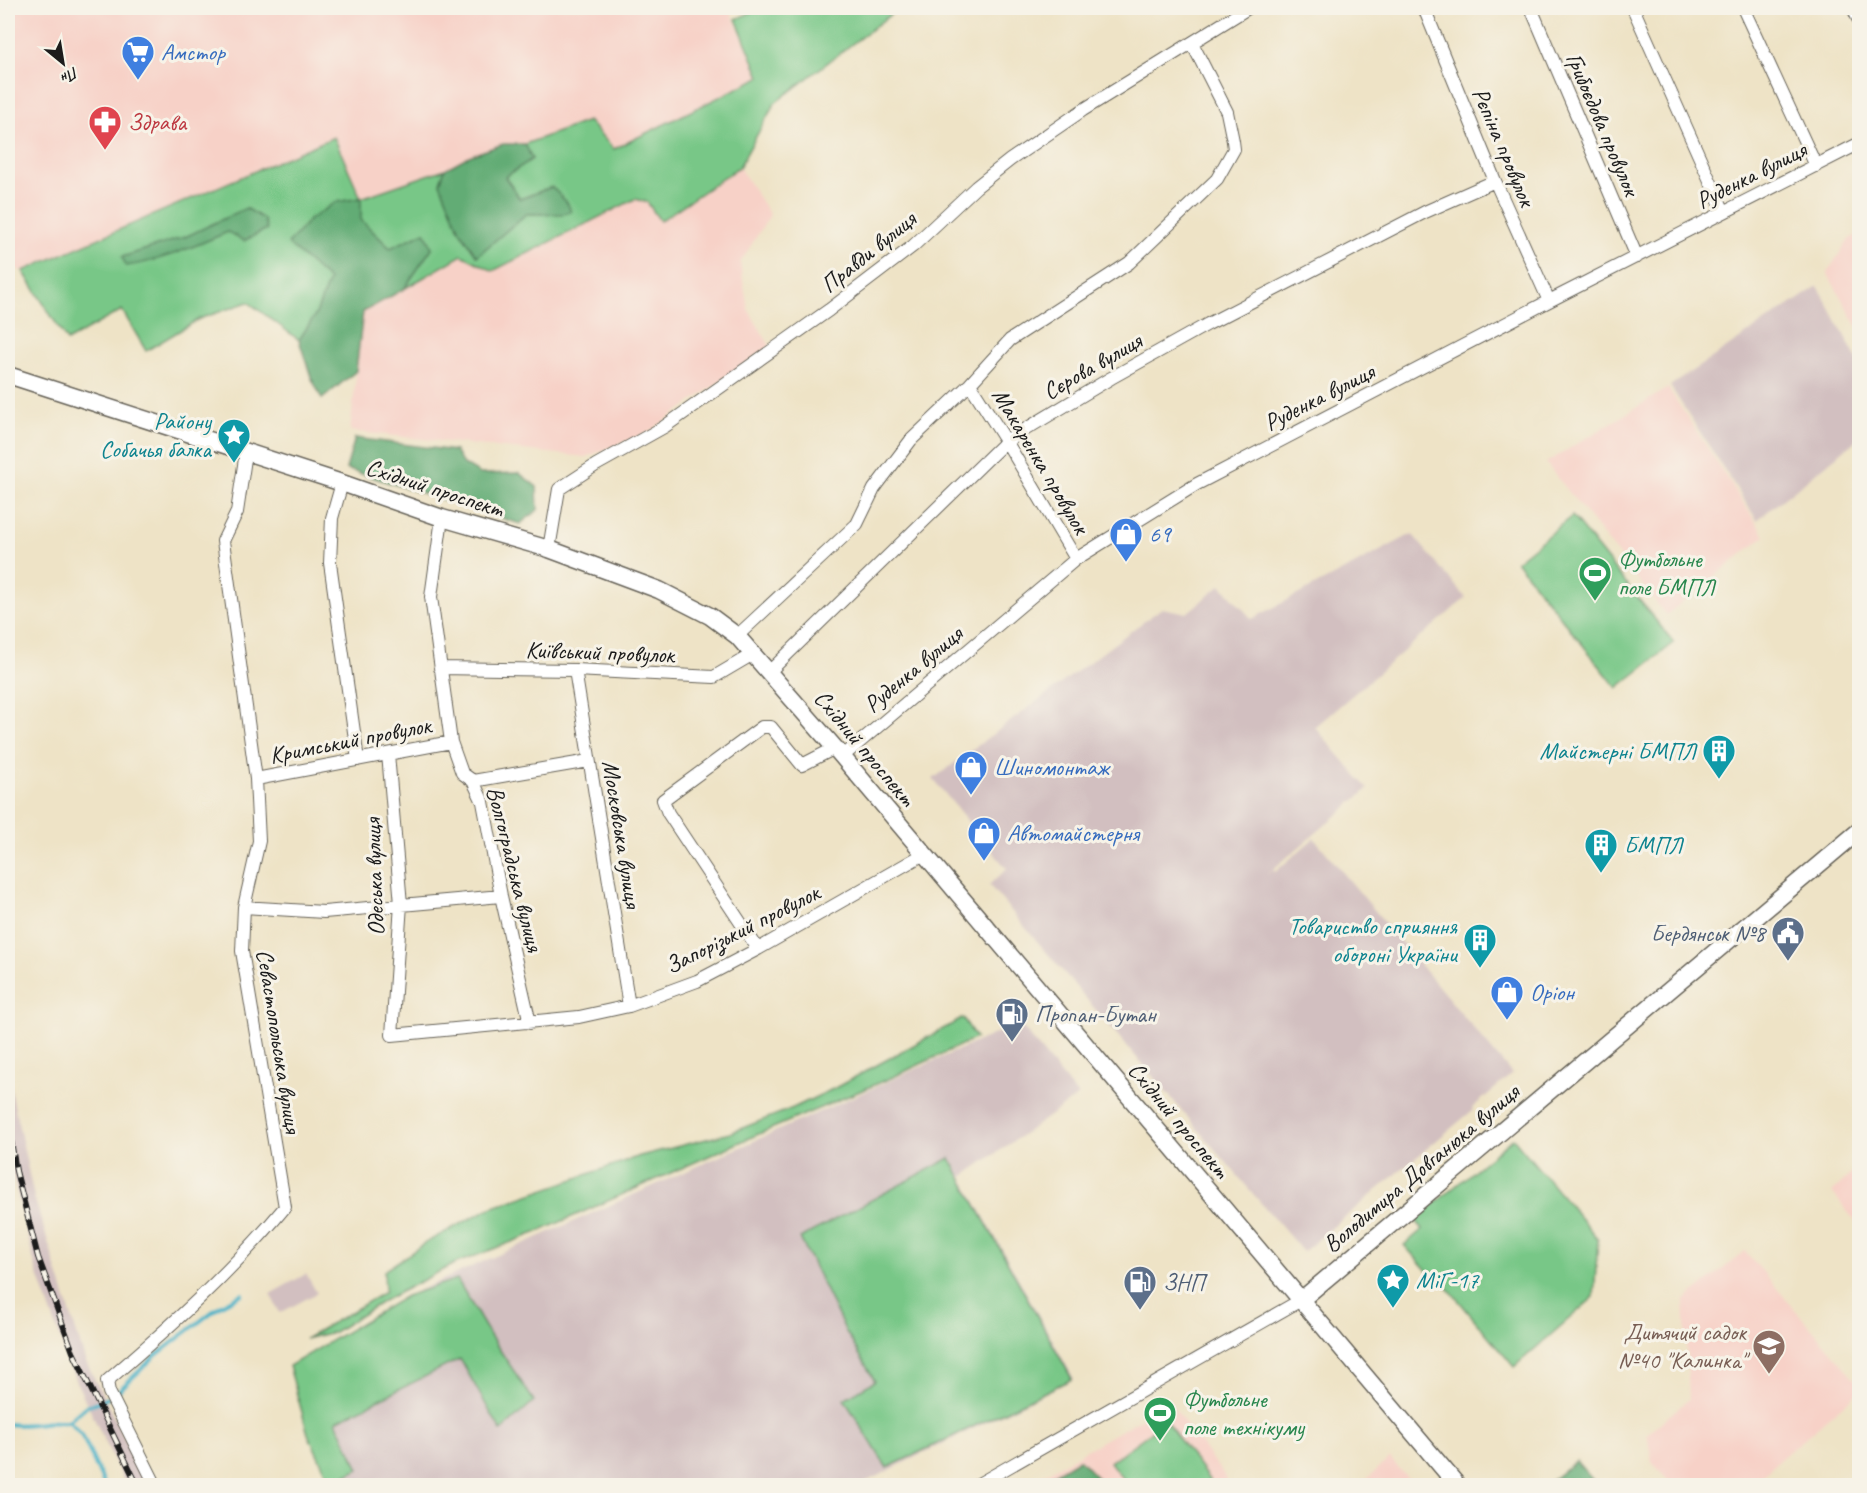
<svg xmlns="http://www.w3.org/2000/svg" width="1867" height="1493" font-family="Caveat,sans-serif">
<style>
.built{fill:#f7d1c7}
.industrial{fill:#d2bfc0}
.green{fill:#78c787;stroke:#4a7252;stroke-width:1.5}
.forest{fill:#62ac74;stroke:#3f6448;stroke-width:1.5}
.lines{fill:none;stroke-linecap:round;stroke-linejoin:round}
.stream{stroke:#4ab3c8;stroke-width:4}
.street-casing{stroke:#666258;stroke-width:14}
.secondary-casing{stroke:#666258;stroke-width:19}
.street{stroke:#fff;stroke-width:12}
.secondary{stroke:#fff;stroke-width:16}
.rail-casing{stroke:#1c1c1c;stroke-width:6}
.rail{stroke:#f7f3e8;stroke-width:4;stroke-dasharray:11;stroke-linecap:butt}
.labels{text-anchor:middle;stroke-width:6;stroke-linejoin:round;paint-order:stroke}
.shop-label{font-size:24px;fill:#366cbe;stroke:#f7f3e8;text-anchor:start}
.health-label{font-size:24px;fill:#be3a42;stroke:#f7f3e8;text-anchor:start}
.street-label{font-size:24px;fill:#1c1c1c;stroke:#f7f3e8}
.culture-label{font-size:24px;fill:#0d838f;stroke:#f7f3e8;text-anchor:end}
.leisure-label{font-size:24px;fill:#27864d;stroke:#f7f3e8;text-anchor:start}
.service-label{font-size:24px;fill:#4e5e75;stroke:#f7f3e8;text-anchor:start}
.education-label{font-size:24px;fill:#785e54;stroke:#f7f3e8;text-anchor:end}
</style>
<rect width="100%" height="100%" fill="#f7f3e8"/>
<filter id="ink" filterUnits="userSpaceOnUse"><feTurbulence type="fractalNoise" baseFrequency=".0167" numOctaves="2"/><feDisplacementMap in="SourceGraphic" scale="12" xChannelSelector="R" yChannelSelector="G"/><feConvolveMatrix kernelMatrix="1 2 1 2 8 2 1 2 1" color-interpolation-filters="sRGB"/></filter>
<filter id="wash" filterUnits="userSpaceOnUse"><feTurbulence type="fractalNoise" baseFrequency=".008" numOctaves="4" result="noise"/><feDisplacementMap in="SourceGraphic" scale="24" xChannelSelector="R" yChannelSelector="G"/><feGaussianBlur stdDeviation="1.35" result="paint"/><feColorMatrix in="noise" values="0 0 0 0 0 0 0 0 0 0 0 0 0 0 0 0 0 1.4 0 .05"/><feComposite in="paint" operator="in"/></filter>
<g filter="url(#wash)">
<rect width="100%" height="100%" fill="#eee3c6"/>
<path class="built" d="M8,8H729L760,77L614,149L588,121L525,144H503L469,156L445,169L361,198L334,137L23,271L8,267Z
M739,167L770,215L740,263L748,309L770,346L649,432L586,457L350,431L363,312L463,255L493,270L635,199L647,202L660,221Z
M1859,234V329L1827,273L1848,240Z
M1668,388L1765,536L1666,615L1546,463Z
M1859,1167V1226L1832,1192Z
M1745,1251L1859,1384V1391L1750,1485H1672L1652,1462L1647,1434L1689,1399L1684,1301Z
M1170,1402L1231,1485L1024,1486Z
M1390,1458L1413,1485H1360Z"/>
<path class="industrial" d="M1818,286L1859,363V438L1757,520L1670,386Z
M1412,534L1466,598L1315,727L1368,789L1266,875L1273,870L1275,872L1314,838L1512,1074L1472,1108L1473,1110L1303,1252L989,885L1007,869L933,779L1162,608L1187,613L1221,585L1252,619Z
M1019,1023L1078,1096L962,1177L1074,1379L859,1485H332L308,1434L289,1366L406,1296Z
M8,1076L34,1197L85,1360L148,1485H126L74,1377L36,1269L8,1156Z
M306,1274L317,1293L280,1313L270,1294Z"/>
<path class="green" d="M761,8H899L775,103L739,167L660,221L647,202L635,199L493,271L462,255L404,289L432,248L425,232L391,249L361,220L329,280L316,314L299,340L248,302L199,319L146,351L122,310L67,341L23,271L334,137L361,198L445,169L440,183L460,231L477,256L526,214H563L552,187L520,199L505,177L532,159L525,144L588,121L614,149L760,77L736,19Z
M1572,516L1674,643L1617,688L1516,561Z
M963,1018L976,1038L893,1077L747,1139L538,1232L454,1264L385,1300L334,1332L305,1339L385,1292L384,1271L427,1242L488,1209L640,1156L730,1133L793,1108L835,1088Z
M1513,1138L1598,1239L1594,1297L1514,1367L1444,1283L1431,1275L1404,1245L1423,1229L1415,1220Z
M950,1158L1072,1379L887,1468L844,1399L875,1381L846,1332L800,1238Z
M457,1279L491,1337L534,1401L501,1431L460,1359L336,1421L359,1469L331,1483L308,1434L289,1366L406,1296Z
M1166,1421L1213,1485H1127L1110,1462Z"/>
<path class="forest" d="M503,144H525L532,159L505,177L520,199L552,187L568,204L571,212L563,214H526L477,256L460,231L440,183L445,169L469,156Z
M361,198V220L390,248L425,232L432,248L404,289L363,312L356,371L322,399L311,377L299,340L316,314L329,280L288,244L309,220L336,202Z
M246,208L264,219L267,229L244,241L228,232C194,246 163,261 126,266L122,257L185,237Z
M355,438L455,451L462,463L480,474L519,473L537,487L538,510L520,524L346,469Z
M1079,1459L1104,1485H1036Z
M1576,1461L1597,1485H1546Z"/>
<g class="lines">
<path class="stream" d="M114,1395L154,1357L221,1305L242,1294
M69,1421L85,1407L108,1398
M8,1424C28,1427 48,1421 69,1421L82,1435L105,1486"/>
</g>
</g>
<g filter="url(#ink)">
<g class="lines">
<g class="street-casing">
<path id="street" d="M1424,8L1495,181L1549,301
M1531,8L1637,257
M1633,8L1724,212
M1743,8L1816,166
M1853,8L1860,23
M970,384L1006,441L1076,559
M342,483L332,518L330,563L358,760
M442,518L431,597L451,742L462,773L473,781L483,802L501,896L530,1023
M549,549L559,489L596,465L664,427L829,310L913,246L976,187L1010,160L1083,110L1248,8
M737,636L857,524L874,489L911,440L970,384L1010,340L1129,263L1217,179L1234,149L1233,141L1227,112L1192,43
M440,668L575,670L714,677L753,654
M575,670L629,1006
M769,672L1006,441L1111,378L1208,324L1425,212L1495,181
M388,754L401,904L392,1035L579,1017L629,1006L697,981L758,949L924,854
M842,757L1076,559L1197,484L1549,301L1860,143
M256,779L451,742
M473,781L589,761
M244,907L324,912L501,896
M758,949L668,813L663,800L762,727H771L802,765L835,748
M156,1486L109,1392L107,1381C170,1327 232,1271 285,1207L242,951L244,907L259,841L256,779L223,541L237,512L246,452
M975,1486L1301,1300"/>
</g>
<g class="secondary-casing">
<path id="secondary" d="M8,375L342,483L442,518L549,549L659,590L710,616L737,636L835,748L1458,1486
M1301,1300L1860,830"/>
</g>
<use href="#street" class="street"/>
<use href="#secondary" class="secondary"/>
<g class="rail-casing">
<path id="rail" d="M8,1123L16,1171L38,1257L73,1352L138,1486"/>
</g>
<use href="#rail" class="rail"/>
</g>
</g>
<defs>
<g id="supermarket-pin" transform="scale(1.725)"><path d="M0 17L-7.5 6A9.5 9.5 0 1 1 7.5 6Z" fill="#3f7fe0" stroke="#f7f3e8"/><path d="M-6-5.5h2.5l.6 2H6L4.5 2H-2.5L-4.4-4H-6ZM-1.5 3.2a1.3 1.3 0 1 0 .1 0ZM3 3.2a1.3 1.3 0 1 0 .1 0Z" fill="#fff"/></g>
<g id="pharmacy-pin" transform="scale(1.725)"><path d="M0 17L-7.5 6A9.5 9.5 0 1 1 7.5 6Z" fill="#e0444e" stroke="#f7f3e8"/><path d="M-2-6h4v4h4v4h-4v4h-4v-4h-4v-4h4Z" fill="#fff"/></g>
<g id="sight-pin" transform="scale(1.725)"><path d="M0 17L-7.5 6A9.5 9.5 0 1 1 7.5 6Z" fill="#0f9aa8" stroke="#f7f3e8"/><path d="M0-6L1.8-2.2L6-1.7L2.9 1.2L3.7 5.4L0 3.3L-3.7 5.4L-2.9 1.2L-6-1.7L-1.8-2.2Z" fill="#fff"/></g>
<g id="shop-pin" transform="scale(1.725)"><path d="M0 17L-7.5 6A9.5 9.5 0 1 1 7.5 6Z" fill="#3f7fe0" stroke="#f7f3e8"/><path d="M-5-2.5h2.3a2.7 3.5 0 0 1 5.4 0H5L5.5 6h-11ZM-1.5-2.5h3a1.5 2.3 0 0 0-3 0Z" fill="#fff"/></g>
<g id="stadium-pin" transform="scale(1.725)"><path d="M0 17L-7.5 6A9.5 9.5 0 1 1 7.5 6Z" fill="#2e9e5b" stroke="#f7f3e8"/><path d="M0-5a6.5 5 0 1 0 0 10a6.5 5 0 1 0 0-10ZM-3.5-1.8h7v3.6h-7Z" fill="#fff"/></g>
<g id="building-pin" transform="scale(1.725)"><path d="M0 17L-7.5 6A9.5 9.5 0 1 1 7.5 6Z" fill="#0f9aa8" stroke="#f7f3e8"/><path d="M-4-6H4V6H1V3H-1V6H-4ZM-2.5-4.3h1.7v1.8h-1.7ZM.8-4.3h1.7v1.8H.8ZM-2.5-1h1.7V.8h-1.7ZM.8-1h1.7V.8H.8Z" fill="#fff"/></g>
<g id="civic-pin" transform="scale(1.725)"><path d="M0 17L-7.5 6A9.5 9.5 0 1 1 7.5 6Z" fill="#5c6f8a" stroke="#f7f3e8"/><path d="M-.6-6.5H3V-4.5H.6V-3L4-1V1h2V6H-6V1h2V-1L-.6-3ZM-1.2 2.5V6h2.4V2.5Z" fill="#fff"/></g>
<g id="fuel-pin" transform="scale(1.725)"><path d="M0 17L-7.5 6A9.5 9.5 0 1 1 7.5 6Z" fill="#5c6f8a" stroke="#f7f3e8"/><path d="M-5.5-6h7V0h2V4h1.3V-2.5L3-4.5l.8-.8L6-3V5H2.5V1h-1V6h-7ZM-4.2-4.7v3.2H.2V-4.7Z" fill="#fff"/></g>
<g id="school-pin" transform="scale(1.725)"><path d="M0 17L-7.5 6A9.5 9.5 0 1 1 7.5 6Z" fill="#8d6e63" stroke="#f7f3e8"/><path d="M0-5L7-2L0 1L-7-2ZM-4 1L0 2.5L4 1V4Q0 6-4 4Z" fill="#fff"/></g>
</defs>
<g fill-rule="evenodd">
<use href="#supermarket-pin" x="138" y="52"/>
<use href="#pharmacy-pin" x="105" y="122"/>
<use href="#sight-pin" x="234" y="435"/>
<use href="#shop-pin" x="1126" y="534"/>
<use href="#stadium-pin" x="1595" y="573"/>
<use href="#building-pin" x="1719" y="751"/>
<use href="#shop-pin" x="971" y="767"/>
<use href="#shop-pin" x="984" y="833"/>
<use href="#building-pin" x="1601" y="845"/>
<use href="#civic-pin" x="1788" y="933"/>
<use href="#building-pin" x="1480" y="940"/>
<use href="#shop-pin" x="1507" y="992"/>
<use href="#fuel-pin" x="1012" y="1014"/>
<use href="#sight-pin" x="1393" y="1280"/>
<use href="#fuel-pin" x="1140" y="1282"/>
<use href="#school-pin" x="1769" y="1346"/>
<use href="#stadium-pin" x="1160" y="1413"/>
</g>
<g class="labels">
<g class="shop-label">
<text x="161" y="60">Амстор</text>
<text x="1149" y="542">69</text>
<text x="994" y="775">Шиномонтаж</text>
<text x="1007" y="841">Автомайстерня</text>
<text x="1530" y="1000">Оріон</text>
</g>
<g class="health-label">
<text x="128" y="130">Здрава</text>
</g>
<g class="street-label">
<text transform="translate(1603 124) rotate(67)" y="8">Грибоєдова провулок</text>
<text transform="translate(1504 147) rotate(67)" y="8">Рєпіна провулок</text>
<text transform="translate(1751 175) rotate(-27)" y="8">Руденка вулиця</text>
<text transform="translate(868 252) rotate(-39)" y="8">Правди вулиця</text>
<text transform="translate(1092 366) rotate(-30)" y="8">Сєрова вулиця</text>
<text transform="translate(1319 397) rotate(-27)" y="8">Руденка вулиця</text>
<text transform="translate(1041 461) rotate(59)" y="8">Макаренка провулок</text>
<text transform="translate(435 488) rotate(18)" y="8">Східний проспект</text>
<text transform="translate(600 652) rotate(2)" y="8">Київський провулок</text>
<text transform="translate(913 669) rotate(-40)" y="8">Руденка вулиця</text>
<text transform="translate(350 740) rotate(-11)" y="8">Кримський провулок</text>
<text transform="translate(865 748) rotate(50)" y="8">Східний проспект</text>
<text transform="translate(622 834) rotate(81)" y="8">Московська вулиця</text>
<text transform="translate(515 869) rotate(76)" y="8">Волгоградська вулиця</text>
<text transform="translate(374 877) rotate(-92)" y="8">Одеська вулиця</text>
<text transform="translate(742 929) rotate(-27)" y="8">Запорізький провулок</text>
<text transform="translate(279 1041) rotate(81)" y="8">Севастопольська вулиця</text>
<text transform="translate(1179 1120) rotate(50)" y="8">Східний проспект</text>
<text transform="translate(1421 1168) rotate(-40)" y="8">Володимира Довганюка вулиця</text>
</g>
<g class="culture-label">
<text x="211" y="429">Району<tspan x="211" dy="28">Собачья балка</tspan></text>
<text x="1696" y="759">Майстерні БМПЛ</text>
<text x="1624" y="853" text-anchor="start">БМПЛ</text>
<text x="1457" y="934">Товариство сприяння<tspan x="1457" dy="28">обороні України</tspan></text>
<text x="1416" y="1288" text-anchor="start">МіГ-17</text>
</g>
<g class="leisure-label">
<text x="1618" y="567">Футбольне<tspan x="1618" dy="28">поле БМПЛ</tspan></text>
<text x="1183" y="1407">Футбольне<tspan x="1183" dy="28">поле технікуму</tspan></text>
</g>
<g class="service-label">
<text x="1765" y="941" text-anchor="end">Бердянськ №8</text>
<text x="1035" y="1022">Пропан-Бутан</text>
<text x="1163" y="1290">ЗНП</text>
</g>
<g class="education-label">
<text x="1746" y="1340">Дитячий садок<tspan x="1746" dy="28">№40 "Калинка"</tspan></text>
</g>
</g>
<rect width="1867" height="1493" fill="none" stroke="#f7f3e8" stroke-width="30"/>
<g transform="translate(63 63) rotate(150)" stroke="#f7f3e8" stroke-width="4.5" paint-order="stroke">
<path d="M0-4.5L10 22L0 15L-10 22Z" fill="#1c1c1c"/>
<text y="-9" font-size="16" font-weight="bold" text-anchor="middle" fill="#1c1c1c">Пн</text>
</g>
</svg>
